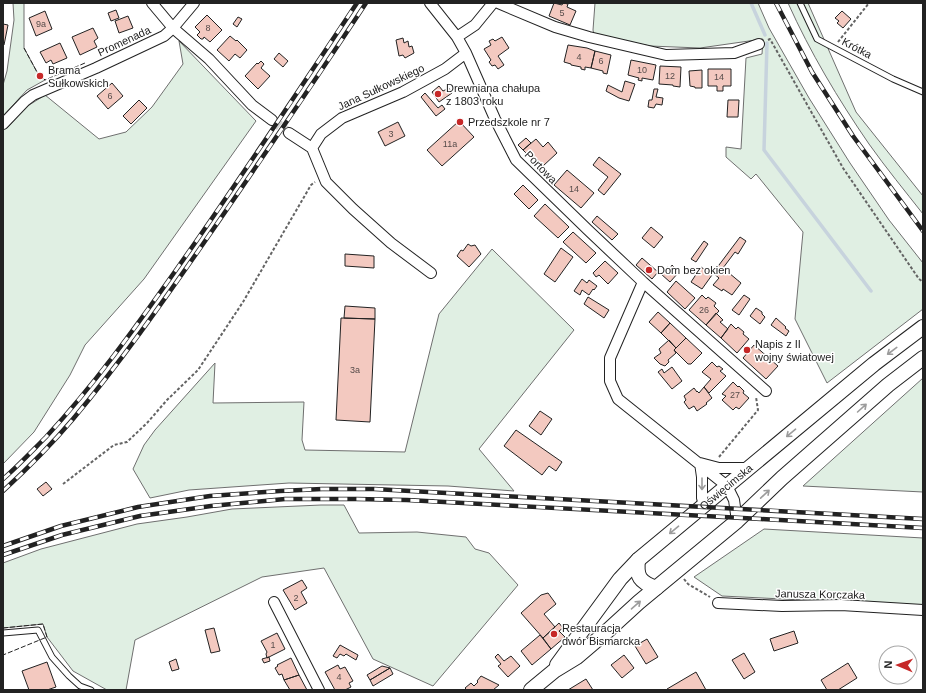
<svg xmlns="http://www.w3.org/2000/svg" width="926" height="693" font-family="Arial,sans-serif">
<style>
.green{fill:#e0efe3;stroke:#6f6f6f}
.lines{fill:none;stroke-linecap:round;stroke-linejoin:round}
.stream{stroke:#c7d3dd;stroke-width:3.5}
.building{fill:#f3c9c0;stroke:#222}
.minor-tunnel{stroke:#d3d3d3;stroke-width:10;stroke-dasharray:10 5;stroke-linecap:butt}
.service-casing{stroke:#222;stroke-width:7}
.minor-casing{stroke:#222;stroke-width:12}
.secondary-casing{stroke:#222;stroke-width:16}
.path{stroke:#646464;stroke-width:2;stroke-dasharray:3 2;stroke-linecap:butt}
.service{stroke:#fff;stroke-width:5}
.minor{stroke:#fff;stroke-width:10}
.secondary{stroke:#fff;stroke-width:14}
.rail-casing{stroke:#222;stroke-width:4.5}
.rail{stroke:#fff;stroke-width:3;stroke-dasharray:9;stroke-linecap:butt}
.fence{stroke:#222;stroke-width:1;stroke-dasharray:5 2;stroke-linecap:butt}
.oneway{stroke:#9c9c9c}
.poi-dot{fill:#c62828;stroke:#fff;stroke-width:1.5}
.labels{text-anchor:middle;stroke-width:3;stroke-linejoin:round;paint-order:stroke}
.number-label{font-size:9px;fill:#564c4a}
.street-label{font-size:11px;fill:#222;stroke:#fff}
.poi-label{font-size:11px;fill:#222;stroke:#fff;text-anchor:start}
</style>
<rect width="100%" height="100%" fill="#fff"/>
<path class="green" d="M13,3H24V48L37,72L45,80L27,90L3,116V85L7,71L14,20Z
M595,3H758L769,28L809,98L850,163L889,220L923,263V309L827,383L795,319L803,232L756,174L751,179L726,157V147L741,149L746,58L762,54L763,39L700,48L650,46L594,35L593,30Z
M788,3H808L856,112L923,196V214C905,191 886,168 869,144C838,99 810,52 788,3Z
M179,41L256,121L144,279L85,345L70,375L34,432L3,464V129L7,128L26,107L45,95L99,139L126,132L152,107L183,64Z
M492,249L574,330L479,449L514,491L448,486L289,483L189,490L150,498L133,469L144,445L155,430L215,363L213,403L304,402L302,440L305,450L405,452L439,314Z
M923,378V492L803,486Z
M321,505H344L359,533L417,532L466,537L475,549L489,553L518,585L433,686L373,659L324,568L262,577L135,640L126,690H107L73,671L47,637L43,624L3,628V563L41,549L137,524L187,517L232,509Z
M764,529L923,538V606L722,596L694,577Z"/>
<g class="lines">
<path class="stream" d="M751,3L765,35
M767,43L764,150L871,291"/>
</g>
<path class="building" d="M554,3L562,5L563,3L568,4L567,7L576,11L570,25L549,16Z
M116,10L119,18L111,21L108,13Z
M45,11L52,29L36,36L29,18Z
M842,11L851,19L843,28L837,23L839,21L835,18Z
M207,15L222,30L210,42L204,37L203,39H201L197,35L200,32L195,27Z
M128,16L133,28L119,33L115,21Z
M238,17L242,19L237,27L233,24Z
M3,24L8,25L4,45H3Z
M93,28L98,38L94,41L97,47L80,55L72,37Z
M230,36L236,41L237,40L247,50L240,58L235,54L229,61L217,50Z
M502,37L509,48L498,56L504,65L498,69L495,65L492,66L489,62L491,60L484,49L491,45L489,41L493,39L495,41Z
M403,38L404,43L408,41L409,47L412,46L414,53L405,58L403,55L399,56L396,40Z
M60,43L67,58L53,64L51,60L46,63L40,52Z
M568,45L587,48L595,51L591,68L585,67V70L581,69V67L571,65V64L564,62Z
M595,51L611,55L607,74L603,73V71L591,68Z
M279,53L288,61L283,67L274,59Z
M631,60L656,65L653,80L642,78V81L638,80L639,78L628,75Z
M261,61L264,64L261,68L270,76L258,89L245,76L257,63L258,64Z
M660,66L681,67L680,87L673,86V85L659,84Z
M708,69H731V86H723V91H717V86H708Z
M702,70V88H695V87L690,86L689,71Z
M625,81L635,84L629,101L619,98L606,91L608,85L622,92Z
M112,83L123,96L108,109L97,96Z
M439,86L443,91L449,88L452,93L439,102L432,92Z
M654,89H658L656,97L663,98L662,105L656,104L654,108L648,107L649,100H652Z
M425,93L438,108L442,105L445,109L436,116L421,97Z
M139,100L147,108L131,124L123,116Z
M728,100H739L738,117H727Z
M459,121L474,137L442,166L427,150Z
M398,122L405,136L385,146L378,132Z
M526,138L531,143L523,150L518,145Z
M536,139L543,147L548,142L557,153L543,166L533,155L530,157L523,150Z
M599,157L621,174L604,195L598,190L608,177L593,165Z
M567,170L594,193L581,208L554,185Z
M523,185L538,200L529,209L514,194Z
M545,204L569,227L558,238L534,216Z
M597,216L618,234L612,240L592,222Z
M651,227L663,237L654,248L642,238Z
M573,232L596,253L586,263L563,242Z
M740,237L746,241L738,254L735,252L723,268L741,283L732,295L723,289L722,291L713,285L719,278L713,273Z
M704,241L708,244L696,262L691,259Z
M468,244L471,246L475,245L481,254L469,267L457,256L461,250L463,251Z
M561,248L573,257L555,282L544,274Z
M345,254L374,256V268L345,266Z
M642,258L658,272L652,279L636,265Z
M605,261L618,273L608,284L599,275L596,277L593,273Z
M672,265L679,272L670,282L661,274L667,267L670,269Z
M701,267L712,275L702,289L691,282Z
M582,279L587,283L589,280L597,286L594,290L593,289L589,295L582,290L580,295L574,291Z
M676,281L695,298L685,309L667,292Z
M702,295L706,299L708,297L716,303L714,306L719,311L706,325L689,310Z
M744,295L750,299L739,315L732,310Z
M588,297L609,310L604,318L584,304Z
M345,306L375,308V319L344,318Z
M756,308L762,312V314L765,317L760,324L750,316Z
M658,312L670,323L661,333L649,322Z
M716,313L723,320L720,322L728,329L721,338L706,325Z
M341,318L375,319L370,422L336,420Z
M776,318L786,327L785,328L789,331L786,336L771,325Z
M670,323L686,338L676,348L661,333Z
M731,324L736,329L738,327L744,332L743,334L749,339L737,353L721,338Z
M686,338L702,353L691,364H688L674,350Z
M669,340L676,348L674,350L676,353L668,360L669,362L665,366L660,364L654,358L661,353L659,349Z
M754,345L778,366L766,379L743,358Z
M712,362L717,367L719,366L723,369L720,371L726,376L709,393L704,387L711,379L702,372Z
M672,367L682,381L672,389L658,372L662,369L664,373Z
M733,382L738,387L739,386L744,391L743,393L749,398L739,409L736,407L733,410L722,400L726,396L722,394Z
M704,387L712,398L706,403L707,404L697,411L694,406L689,409L684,402L686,400L684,396L694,388L697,392V391L699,393Z
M540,411L552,419L541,435L529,426Z
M516,430L562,462L556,471L549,466L542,475L504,446Z
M46,482L52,489L43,496L37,489Z
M302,580L307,588L301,592L307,603L295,610L283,590Z
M548,593L556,604L544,614L555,627L543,638L521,613L541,595Z
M559,623L563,628L559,631L565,637L551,649L543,638Z
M214,628L220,651L211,653L205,630Z
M794,631L798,643L774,651L770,639Z
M277,633L285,649L267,658L266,654L267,652L261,641Z
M540,635L551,649L532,665L521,651Z
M647,639L658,657L646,664L635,646Z
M340,645L358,655L356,660L346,654L344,656L340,654L337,658L333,656Z
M744,653L755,672L744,679L732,660Z
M498,654L504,661L511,656L520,666L508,677L498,666L501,664L495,657Z
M624,655L634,668L622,678L611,665Z
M269,657L270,661L264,663L262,659Z
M291,658L299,675L284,680L282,674L279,675L275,668L278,666L277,665Z
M176,659L179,669L172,671L169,662Z
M47,662L56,687L47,690H29L22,671Z
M848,663L857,678L838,690H827L821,680Z
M338,665L340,669L345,667L353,681L349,683L351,687L345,690H335L325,672Z
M382,666L390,668L370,680L367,675Z
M390,668L393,674L373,686L370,680Z
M696,672L706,690H667V689Z
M299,675L307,690H290L284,680Z
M481,676L499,685L493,690H467L465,688L471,683L474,686L478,682L477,681Z
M586,679L593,690H568Z"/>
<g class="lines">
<path class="minor-tunnel" d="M272,120L289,133"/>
<g class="service-casing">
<path id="service" d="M800,3L817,39L893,79L923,92
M3,633L38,630L52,657L69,676L80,686L91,690"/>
</g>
<g class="minor-casing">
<path id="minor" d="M152,3L173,28L209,59L252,105L272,120
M430,3L457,37L466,53L495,119L516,160L588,230L643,282L610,358V381L618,399L727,486L734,500L737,521
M498,3L555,27L589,37L666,55L734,53L759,44
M457,37L475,25L493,3
M3,124L25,101L33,95L96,68L164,36L173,28L194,3
M289,133L312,148L326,182L353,209L391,243L431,273
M312,148L321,134L342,118L403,92L445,69L466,53
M643,282L766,391
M704,505L702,498V477L700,463L719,468H749
M274,602L319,690
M718,603L782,606L841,605L923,610"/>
</g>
<g class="secondary-casing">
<g id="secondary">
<path d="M638,560C636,577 640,582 656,588"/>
<path id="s1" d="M557,665L620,579L638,560L874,364L923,327"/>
<path d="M531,690L554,671L577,657L604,634L639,602L737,521L782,478L888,385L923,358"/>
</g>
</g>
<path class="path" d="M768,40L770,39L843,168L919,279L923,282
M838,42L869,3
M719,457L758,410L756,397
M63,484L114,445L127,442L147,423L167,400L198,370L243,302L311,185L315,182
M684,579L688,584L710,597"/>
<use href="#service" class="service"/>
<use href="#minor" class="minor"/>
<use href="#secondary" class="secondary"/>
<g class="rail-casing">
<path id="rail" d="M776,3L812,72L853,136L923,231
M3,479C18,466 32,451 46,437C94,385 135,328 176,270C238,182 297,93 357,3
M3,491C27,469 52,444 73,419C120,363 162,303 203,244C258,164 313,84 366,3
M3,546L61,526L138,507L210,496L280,491L322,489H374L923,519
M3,555L62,535L140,516L211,506L285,499H356L407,500L761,519L923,528"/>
</g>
<use href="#rail" class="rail"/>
<path class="fence" d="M24,48L37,72L45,80L85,63
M3,628L43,624L47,637L3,655"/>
</g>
<defs><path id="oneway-shaft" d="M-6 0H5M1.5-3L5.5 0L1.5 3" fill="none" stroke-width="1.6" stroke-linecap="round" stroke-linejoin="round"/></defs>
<g class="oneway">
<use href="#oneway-shaft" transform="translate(892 351) rotate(143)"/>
<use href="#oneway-shaft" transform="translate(862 408) rotate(-42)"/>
<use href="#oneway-shaft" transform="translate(791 433) rotate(140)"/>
<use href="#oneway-shaft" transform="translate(702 484) rotate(90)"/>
<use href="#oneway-shaft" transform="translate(765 494) rotate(-43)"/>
<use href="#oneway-shaft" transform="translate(674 530) rotate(140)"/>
<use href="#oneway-shaft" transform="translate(636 605) rotate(-41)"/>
</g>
<g class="poi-dot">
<circle cx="40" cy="76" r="4"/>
<circle cx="438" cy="94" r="4"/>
<circle cx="460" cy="122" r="4"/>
<circle cx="649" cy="270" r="4"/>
<circle cx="747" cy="350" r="4"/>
<circle cx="554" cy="634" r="4"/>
</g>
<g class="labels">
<g class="number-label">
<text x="562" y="16">5</text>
<text x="41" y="27">9a</text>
<text x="208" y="31">8</text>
<text x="579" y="60">4</text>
<text x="601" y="64">6</text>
<text x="642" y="73">10</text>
<text x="670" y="79">12</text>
<text x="719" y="80">14</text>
<text x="110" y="99">6</text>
<text x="391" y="137">3</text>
<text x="450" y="147">11a</text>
<text x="574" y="192">14</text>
<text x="704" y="313">26</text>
<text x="355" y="373">3a</text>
<text x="735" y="398">27</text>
<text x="296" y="601">2</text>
<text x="273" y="648">1</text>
<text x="339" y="680">4</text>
</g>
<g class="street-label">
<text transform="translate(124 41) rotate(-25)" y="4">Promenada</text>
<text transform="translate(857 48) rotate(28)" y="4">Krótka</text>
<text transform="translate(381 87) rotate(-25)" y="4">Jana Sułkowskiego</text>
<text transform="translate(541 167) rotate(46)" y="4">Portowa</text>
<text dy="4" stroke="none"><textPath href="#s1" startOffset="247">Oświęcimska</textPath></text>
<text transform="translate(820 594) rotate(1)" y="4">Janusza Korczaka</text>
</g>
<g class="poi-label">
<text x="48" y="74">Brama<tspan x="48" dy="13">Sułkowskich</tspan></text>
<text x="446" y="92">Drewniana chałupa<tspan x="446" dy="13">z 1803 roku</tspan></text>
<text x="468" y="126">Przedszkole nr 7</text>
<text x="657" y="274">Dom bez okien</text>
<text x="755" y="348">Napis z II<tspan x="755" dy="13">wojny światowej</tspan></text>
<text x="562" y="632">Restauracja<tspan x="562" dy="13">dwór Bismarcka</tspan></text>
</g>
</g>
<rect width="926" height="693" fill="none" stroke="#222222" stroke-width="8"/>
<g transform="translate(898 665) rotate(272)"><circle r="19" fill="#ffffff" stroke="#a7a7a7"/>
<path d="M0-3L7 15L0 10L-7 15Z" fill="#c62828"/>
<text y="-6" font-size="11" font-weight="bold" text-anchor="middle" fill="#222222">N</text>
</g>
</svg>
